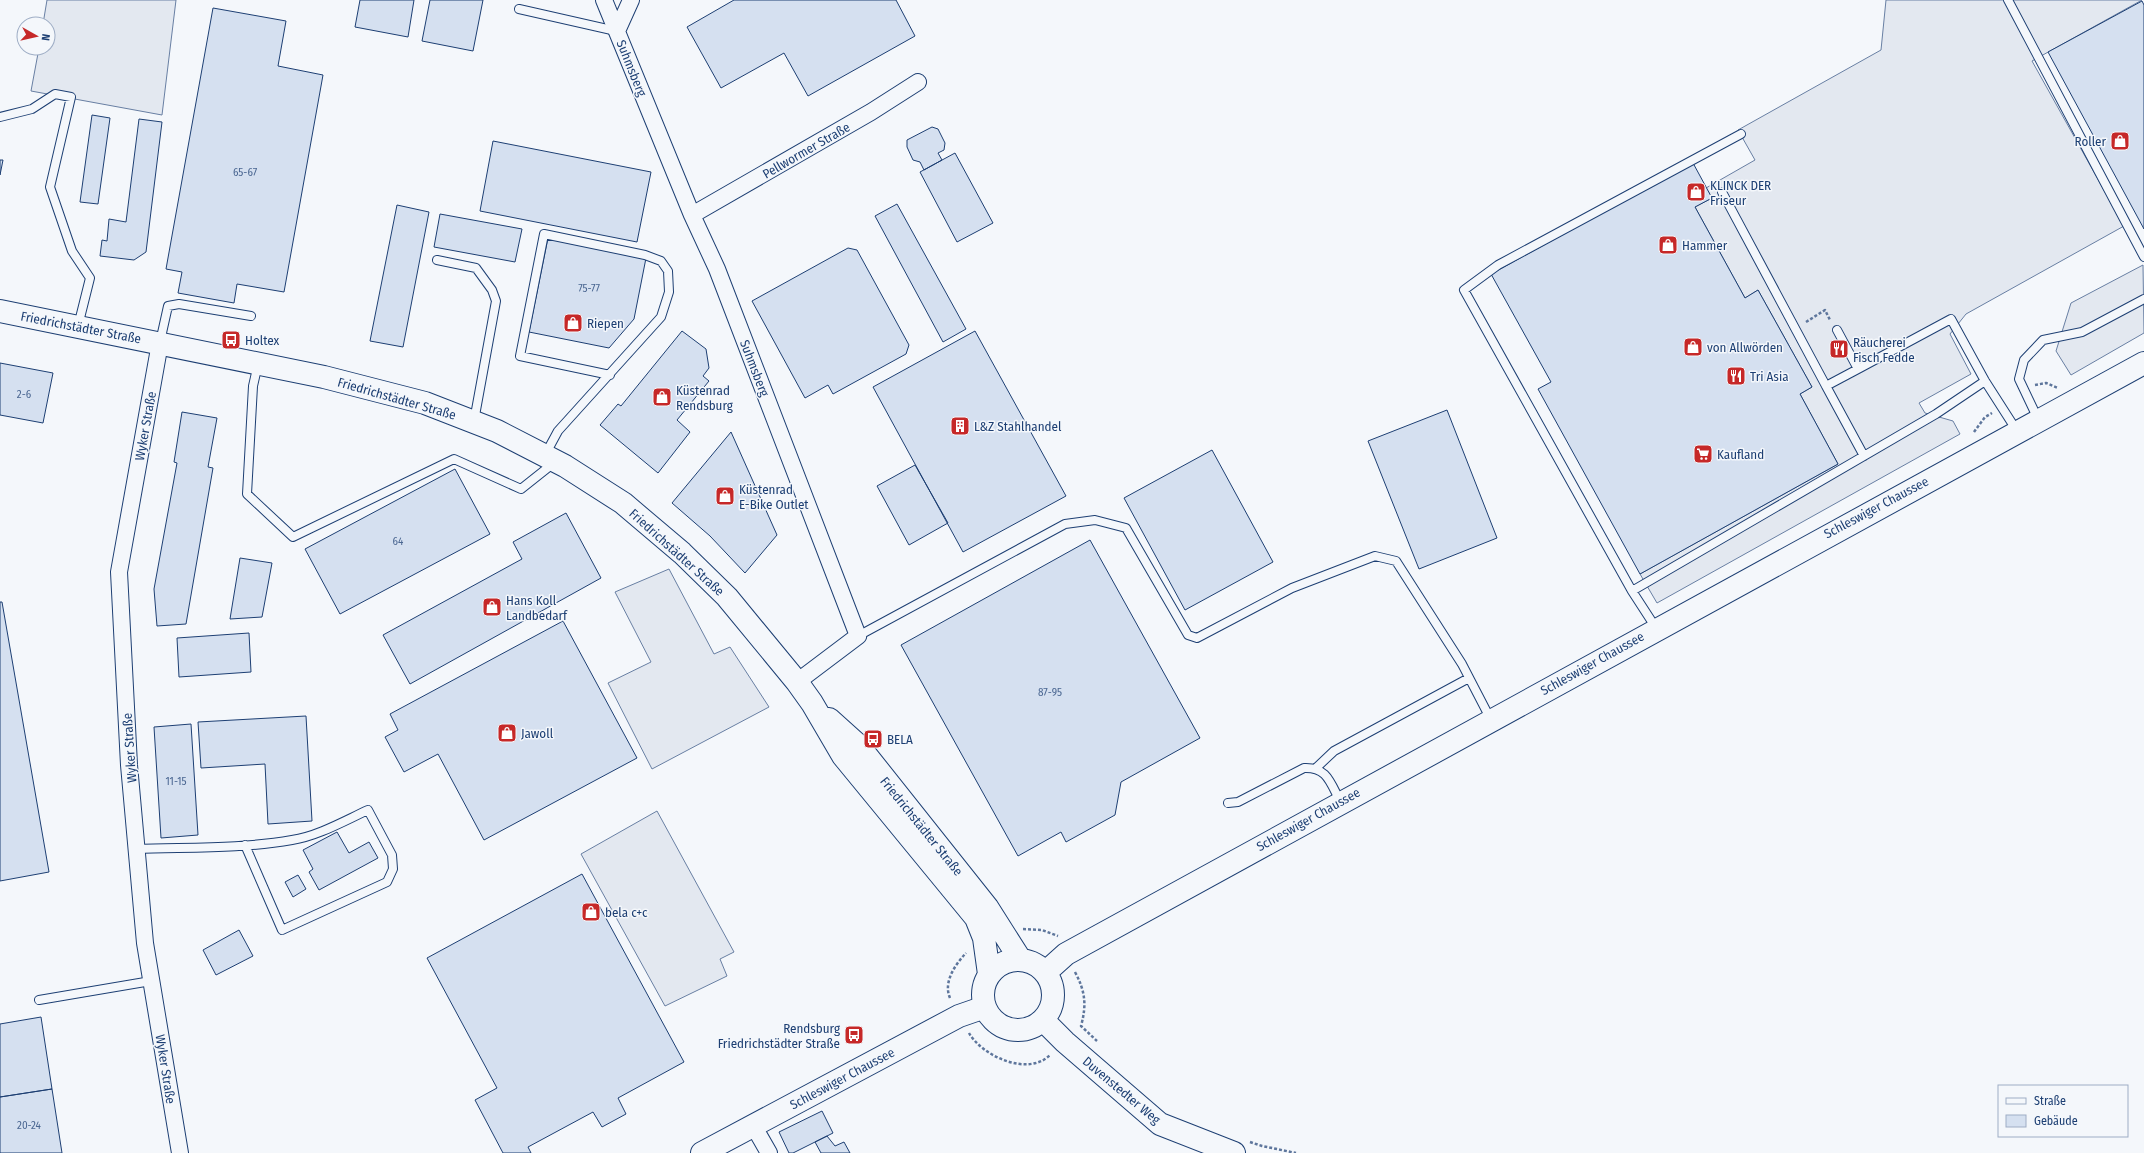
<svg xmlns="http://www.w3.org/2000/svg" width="2144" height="1153" font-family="'Fira Sans Condensed',sans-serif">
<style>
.parking{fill:#e3e8f0;stroke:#687fa3}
.building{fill:#d5e0f0;stroke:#1d3f73}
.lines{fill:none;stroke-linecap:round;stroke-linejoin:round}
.lane-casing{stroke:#1d3f73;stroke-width:10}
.street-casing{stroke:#1d3f73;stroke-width:18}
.secondary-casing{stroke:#1d3f73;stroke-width:24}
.path{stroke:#5e769c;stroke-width:2.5;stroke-dasharray:3 2;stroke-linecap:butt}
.lane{stroke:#f4f7fb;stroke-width:8}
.street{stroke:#f4f7fb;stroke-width:16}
.secondary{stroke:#f4f7fb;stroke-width:22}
.labels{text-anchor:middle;stroke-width:3;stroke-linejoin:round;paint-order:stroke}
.number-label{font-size:11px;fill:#4b6792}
.street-label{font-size:13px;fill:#1d3f73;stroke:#f4f7fb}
.poi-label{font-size:13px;fill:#1d3f73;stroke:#f4f7fb;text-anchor:start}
</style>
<rect width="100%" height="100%" fill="#f4f7fb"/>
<path class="parking" d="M47,0H176L162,115L31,91L39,48H48V24H43Z
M1886,0H2142L2032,61L2124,226L1966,314L1950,334L1971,374L1919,403L1925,413L1953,421L1960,434L1657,603L1640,574L1838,464L1800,394L1812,387L1758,290L1745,298L1695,207L1712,198L1706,188L1755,160L1738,130L1881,50Z
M2143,265L2144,333L2071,375L2056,351L2071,303Z
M669,569L714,654L730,647L769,707L652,769L608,683L651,662L615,592Z
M657,811L734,952L720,959L727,976L665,1006L581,854Z"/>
<path class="building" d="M360,0H414L408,37L355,27Z
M430,0H483L473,51L422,41Z
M734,0H896L915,36L808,96L784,53L721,88L687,27Z
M2142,1L2144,5V229L2048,52Z
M213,8L286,21L278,66L323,75L284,292L237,284L234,303L178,293L182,272L166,269Z
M92,115L110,118L98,204L80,202Z
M139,119L162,122L146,252L134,260L100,256L102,240L107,241L109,219L126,222Z
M932,127L938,129L945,143L944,150L938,153L942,160L924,170L920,162L913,160L907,147V140Z
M493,141L651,172L637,242L480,211Z
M955,153L993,223L957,242L920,172Z
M0,160H3L0,175Z
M1693,163L1712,198L1695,207L1745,298L1758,290L1812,387L1800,394L1838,464L1640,574L1538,389L1551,382L1491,274Z
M897,204L966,329L943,342L875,216Z
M397,205L429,212L403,347L370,341Z
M440,214L522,229L515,262L434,247Z
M548,238L646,258L634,319L609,348L529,332Z
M848,248L857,250L909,345L906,354L833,394L828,385L805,398L752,301Z
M682,331L706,349L709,368L703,376L709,381L677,420L690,432L658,473L600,425L618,404L621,406Z
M975,331L1066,496L963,552L873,387Z
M0,363L53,373L43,423L0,415Z
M1447,410L1497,538L1419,569L1368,441Z
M182,412L217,418L208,467L213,468L186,624L157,626L154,589L177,463L174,462Z
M731,432L777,535L745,573L710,536L672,503Z
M1212,450L1273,562L1185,610L1124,498Z
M915,465L948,523L909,545L877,486Z
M455,469L490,534L340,614L305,549Z
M566,513L601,578L410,684L383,635L522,559L513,542Z
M1090,540L1200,738L1121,782L1115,815L1066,842L1061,832L1018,856L901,645Z
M240,558L272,563L262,617L230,619Z
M0,602H2L49,872L0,881Z
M563,621L637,758L484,840L438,754L404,772L385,737L398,730L390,714Z
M249,633L251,672L179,677L177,638Z
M306,716L312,821L268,824L265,764L201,768L198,722Z
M191,724L198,835L161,838L154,727Z
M337,832L349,853L369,842L378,858L319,890L309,872L313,869L303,850Z
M582,874L684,1062L618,1098L626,1114L602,1127L593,1112L528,1147L531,1153H503L475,1100L497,1088L427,958Z
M298,875L306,889L293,897L285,882Z
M239,930L253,956L216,975L203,950Z
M41,1017L52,1089L0,1097V1024Z
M52,1089L62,1153H0V1097Z
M822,1111L833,1133L793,1153H789L779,1132Z
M827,1136L835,1146L844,1142L850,1153H821L815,1142Z"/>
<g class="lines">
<g class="lane-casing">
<path id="lane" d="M2008,0L2144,257
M519,9L616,31
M0,117L32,109L55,94L71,97L50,187L72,251L90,278L78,326
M1722,192L1826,386
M437,260L476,268L492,290L496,301L474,421
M1837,330L1858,369L1951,319L1985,381L2017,431
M160,342L168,306L179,304L251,316
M258,364L253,386L247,494L293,537L454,459L521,489L555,462
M1858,369L1826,386L1864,456
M2038,419L2019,379L2024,360L2043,340L2082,332L2144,299
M545,455L558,431L661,317L669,292L668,271L661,261L645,255L544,234L520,356L610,375
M1632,591L1464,290L1498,265L1741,134
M1656,628L1632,591L1936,414L1985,381
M858,636L1065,524L1095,520L1126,528L1188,635L1197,638L1292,588L1375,556L1396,561L1462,664L1490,718
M1316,768L1334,751L1469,678
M1228,803L1238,802L1304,768C1327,767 1330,782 1340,801
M136,849C188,847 241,849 292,840C318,836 344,821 368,810L392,855L393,869L387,882L282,930L245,845
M39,1000L151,981"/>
</g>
<g class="street-casing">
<path id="street" d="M604,0L692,215L717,269L858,636L797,682
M617,31L631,0
M692,215L871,112L918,82
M160,343L119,572L129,765L145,943L180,1153
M753,1125L769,1153"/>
</g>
<g class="secondary-casing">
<path id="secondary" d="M0,311L324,377L425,403L497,431L565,466L623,503L682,553L727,597L797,682L812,703L843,756L976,918L984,938L989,974
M829,719L859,746L987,907L1020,959
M983 995a35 35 0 1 1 70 0a35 35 0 1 1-70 0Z
M1046,972L1066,954C1424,754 1784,558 2144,363
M1043,1020L1065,1042L1160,1124L1234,1153
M702,1153L959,1016L985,1007"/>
</g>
<path class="path" d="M1806,322L1825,310L1830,320
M2035,385L2046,383L2058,388
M1974,432L1985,417L1992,413
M1023,929L1042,930L1058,936
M1075,972C1085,991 1087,1004 1081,1026L1097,1041
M950,998C943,982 955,965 966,953
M969,1033C982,1056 1028,1077 1050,1055
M1250,1142L1262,1146L1296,1153"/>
<use href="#lane" class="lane"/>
<use href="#street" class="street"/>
<use href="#secondary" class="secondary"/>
</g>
<defs>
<g id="shop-square" transform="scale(1)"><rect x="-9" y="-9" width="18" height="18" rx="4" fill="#c62828" stroke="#f4f7fb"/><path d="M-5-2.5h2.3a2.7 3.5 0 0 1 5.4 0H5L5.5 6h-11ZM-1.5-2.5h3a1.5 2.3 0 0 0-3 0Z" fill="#fff"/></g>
<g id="bus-square" transform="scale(1)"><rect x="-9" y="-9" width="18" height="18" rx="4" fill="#c62828" stroke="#f4f7fb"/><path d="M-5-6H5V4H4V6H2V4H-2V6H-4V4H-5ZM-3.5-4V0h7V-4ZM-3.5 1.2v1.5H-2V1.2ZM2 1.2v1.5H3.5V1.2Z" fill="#fff"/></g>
<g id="restaurant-square" transform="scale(1)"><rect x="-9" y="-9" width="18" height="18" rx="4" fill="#c62828" stroke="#f4f7fb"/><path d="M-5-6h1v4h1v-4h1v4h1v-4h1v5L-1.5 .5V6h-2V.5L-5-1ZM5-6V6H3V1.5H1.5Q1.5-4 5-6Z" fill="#fff"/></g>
<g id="building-square" transform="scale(1)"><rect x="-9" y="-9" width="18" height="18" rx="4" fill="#c62828" stroke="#f4f7fb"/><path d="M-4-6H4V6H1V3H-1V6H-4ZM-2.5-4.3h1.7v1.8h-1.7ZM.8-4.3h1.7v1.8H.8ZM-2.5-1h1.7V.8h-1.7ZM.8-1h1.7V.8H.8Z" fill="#fff"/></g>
<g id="supermarket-square" transform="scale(1)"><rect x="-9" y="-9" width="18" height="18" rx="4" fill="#c62828" stroke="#f4f7fb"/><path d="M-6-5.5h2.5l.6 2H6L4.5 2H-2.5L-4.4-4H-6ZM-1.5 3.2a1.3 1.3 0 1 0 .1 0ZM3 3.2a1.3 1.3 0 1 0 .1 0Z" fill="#fff"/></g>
</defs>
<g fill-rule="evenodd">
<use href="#shop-square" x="2120" y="141"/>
<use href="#shop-square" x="1696" y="192"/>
<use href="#shop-square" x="1668" y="245"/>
<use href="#shop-square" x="573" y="323"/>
<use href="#bus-square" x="231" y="340"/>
<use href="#shop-square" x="1693" y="347"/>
<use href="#restaurant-square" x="1839" y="349"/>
<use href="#restaurant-square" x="1736" y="376"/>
<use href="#shop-square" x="662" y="397"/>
<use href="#building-square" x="960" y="426"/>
<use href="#supermarket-square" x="1703" y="454"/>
<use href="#shop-square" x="725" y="496"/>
<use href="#shop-square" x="492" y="607"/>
<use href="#shop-square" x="507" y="733"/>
<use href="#bus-square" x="873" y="739"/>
<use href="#shop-square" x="591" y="912"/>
<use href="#bus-square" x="854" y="1035"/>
</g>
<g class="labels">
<g class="number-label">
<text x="245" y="176">65-67</text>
<text x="589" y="292">75-77</text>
<text x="24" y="398">2-6</text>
<text x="398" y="545">64</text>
<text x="1050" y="696">87-95</text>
<text x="176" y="785">11-15</text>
<text x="29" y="1129">20-24</text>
</g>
<g class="street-label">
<text transform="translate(632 68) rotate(68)" y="5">Suhmsberg</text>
<text transform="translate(806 150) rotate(-30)" y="5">Pellwormer Straße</text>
<text transform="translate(81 327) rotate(11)" y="5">Friedrichstädter Straße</text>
<text transform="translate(755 368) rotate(69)" y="5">Suhmsberg</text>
<text transform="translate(397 398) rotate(16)" y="5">Friedrichstädter Straße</text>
<text transform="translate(145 426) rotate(-80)" y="5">Wyker Straße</text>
<text transform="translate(1876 507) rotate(-28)" y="5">Schleswiger Chaussee</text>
<text transform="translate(677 552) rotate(42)" y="5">Friedrichstädter Straße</text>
<text transform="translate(1592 663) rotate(-29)" y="5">Schleswiger Chaussee</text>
<text transform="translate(129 748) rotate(-94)" y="5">Wyker Straße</text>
<text transform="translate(1308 819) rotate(-29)" y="5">Schleswiger Chaussee</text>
<text transform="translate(922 826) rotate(51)" y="5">Friedrichstädter Straße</text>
<text transform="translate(166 1069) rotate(81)" y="5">Wyker Straße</text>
<text transform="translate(842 1078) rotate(-28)" y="5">Schleswiger Chaussee</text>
<text transform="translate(1122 1090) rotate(40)" y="5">Duvenstedter Weg</text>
</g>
<g class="poi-label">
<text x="2106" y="146" text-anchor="end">Roller</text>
<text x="1710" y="190">KLINCK DER<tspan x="1710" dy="15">Friseur</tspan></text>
<text x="1682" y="250">Hammer</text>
<text x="587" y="328">Riepen</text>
<text x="245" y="345">Holtex</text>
<text x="1853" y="347">Räucherei<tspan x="1853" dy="15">Fisch Fedde</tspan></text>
<text x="1707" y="352">von Allwörden</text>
<text x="1750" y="381">Tri Asia</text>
<text x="676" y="395">Küstenrad<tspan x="676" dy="15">Rendsburg</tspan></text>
<text x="974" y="431">L&amp;Z Stahlhandel</text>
<text x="1717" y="459">Kaufland</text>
<text x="739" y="494">Küstenrad<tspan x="739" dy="15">E-Bike Outlet</tspan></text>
<text x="506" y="605">Hans Koll<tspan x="506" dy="15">Landbedarf</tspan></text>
<text x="521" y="738">Jawoll</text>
<text x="887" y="744">BELA</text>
<text x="605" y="917">bela c+c</text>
<text x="840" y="1033" text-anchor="end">Rendsburg<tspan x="840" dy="15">Friedrichstädter Straße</tspan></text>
</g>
</g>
<rect x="1998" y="1085" width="130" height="52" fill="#f4f7fb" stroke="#9eadc5"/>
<rect x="2006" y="1098" width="20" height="6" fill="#f4f7fb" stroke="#9eadc5"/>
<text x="2034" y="1105" font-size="12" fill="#1d3f73">Straße</text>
<rect x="2006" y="1115" width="20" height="12" fill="#d5e0f0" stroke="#9eadc5"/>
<text x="2034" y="1125" font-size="12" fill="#1d3f73">Gebäude</text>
<g transform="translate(36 36) rotate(98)"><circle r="19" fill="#f4f7fb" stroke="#9eadc5"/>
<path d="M0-3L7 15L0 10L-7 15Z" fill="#c62828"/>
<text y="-6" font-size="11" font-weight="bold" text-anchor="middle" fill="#1d3f73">N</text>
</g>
</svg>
